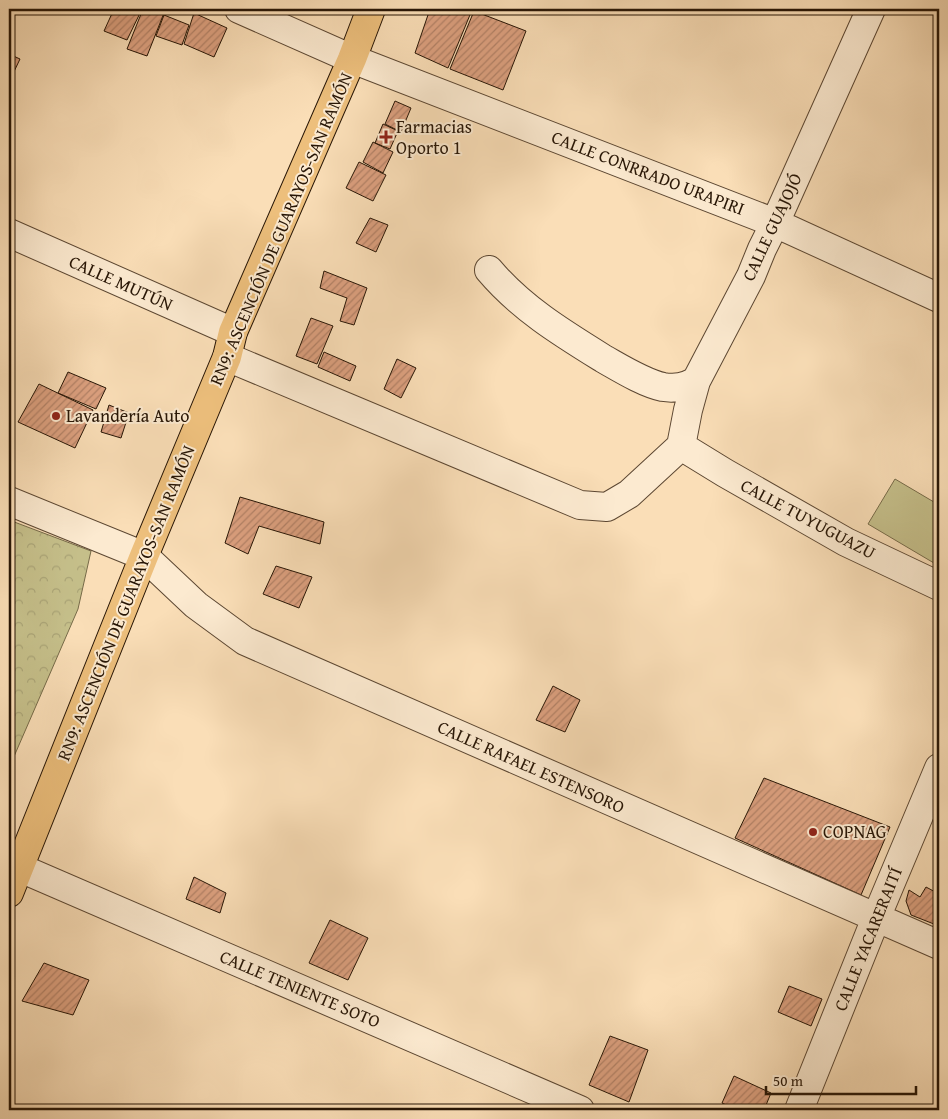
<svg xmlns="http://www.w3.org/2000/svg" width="948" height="1119" font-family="'Gentium Book Plus',serif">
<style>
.forest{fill:url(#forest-crowns);stroke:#766a48}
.pitch{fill:#c5bf8a;stroke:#766a48}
.building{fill:url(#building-hatch);stroke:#271505}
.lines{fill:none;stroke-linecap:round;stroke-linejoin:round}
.minor-casing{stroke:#5c4732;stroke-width:30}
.highway-casing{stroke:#271505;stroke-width:30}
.minor{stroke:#fcead0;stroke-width:28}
.highway{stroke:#edbf7c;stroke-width:28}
.poi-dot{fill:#8f2418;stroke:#fcead0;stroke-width:2}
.labels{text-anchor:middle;stroke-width:4;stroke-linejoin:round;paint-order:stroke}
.poi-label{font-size:18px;fill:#271505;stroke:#fcead0;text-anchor:start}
.street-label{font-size:18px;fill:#271505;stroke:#fcead0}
</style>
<defs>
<pattern id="forest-crowns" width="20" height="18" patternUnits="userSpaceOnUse" patternTransform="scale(1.25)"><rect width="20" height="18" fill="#c5bf8a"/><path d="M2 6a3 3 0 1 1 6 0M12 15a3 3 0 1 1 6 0" fill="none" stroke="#a9a376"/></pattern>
<pattern id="building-hatch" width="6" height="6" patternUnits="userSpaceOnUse" patternTransform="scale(1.25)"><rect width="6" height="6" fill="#dca07f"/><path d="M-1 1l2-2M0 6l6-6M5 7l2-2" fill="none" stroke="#b28166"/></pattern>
</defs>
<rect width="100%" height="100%" fill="#fadeb7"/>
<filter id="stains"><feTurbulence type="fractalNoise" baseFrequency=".004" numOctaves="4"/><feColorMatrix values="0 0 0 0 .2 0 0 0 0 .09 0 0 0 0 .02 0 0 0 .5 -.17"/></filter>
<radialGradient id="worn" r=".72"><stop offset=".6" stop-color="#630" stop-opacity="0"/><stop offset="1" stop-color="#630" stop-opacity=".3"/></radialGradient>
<path class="forest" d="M9,520L91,551L78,609L9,768Z"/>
<path class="pitch" d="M895,479L939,505V566L868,524Z"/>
<path class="building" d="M114,9H142L127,40L104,31Z
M143,9H151L164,13L147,56L127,49Z
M430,9H469L472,10L448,68L415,53Z
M474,11L526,31L503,90L450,69Z
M194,13L227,28L214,57L184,44Z
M164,15L189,25L182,45L156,36Z
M9,54L20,59L11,78L9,77Z
M395,101L411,108L401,132L385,124Z
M383,124L398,131L390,149L375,143Z
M373,142L393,152L383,173L363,162Z
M359,162L386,175L373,201L346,188Z
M370,218L388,225L376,252L356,243Z
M324,271L367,288L354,325L340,321L347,298L320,288Z
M311,318L333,326L317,364L296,356Z
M324,352L356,366L350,381L318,367Z
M397,359L416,368L401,398L384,389Z
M68,372L106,388L96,409L58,393Z
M39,384L93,410L75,448L18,422Z
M109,405L129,413L121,438L101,432Z
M240,497L324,522L320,544L259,526L248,554L225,543Z
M276,566L312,577L299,608L263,594Z
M553,686L580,700L565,732L536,720Z
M764,778L890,827L861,895L735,838Z
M194,877L226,893L220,913L186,899Z
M926,887L939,894V926L911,915L906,901L909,890L920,897Z
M330,920L368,938L348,980L309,963Z
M44,963L89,980L73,1015L22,1001Z
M789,986L822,999L811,1026L778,1012Z
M610,1036L648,1050L629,1102L589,1085Z
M734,1076L771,1093L764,1110H737L722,1103Z"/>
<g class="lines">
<g class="minor-casing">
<path id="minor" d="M239,9L352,59L775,223L939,298
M9,233L233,332
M489,270C521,308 562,333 604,359C620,368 644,383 663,387C676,389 685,387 696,381
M227,357L580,505L607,507L629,494L681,446
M681,446L688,410L696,381L751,276L762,249L775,223L871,9
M681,446L725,473L846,542L939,586
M9,501L144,556L196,605L245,641L939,945
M20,868L580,1110
M799,1110L876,918L939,768"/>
</g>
<g class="highway-casing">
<path id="highway" d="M9,893L144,556L227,357L233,332L352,59L371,9"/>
</g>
<use href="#minor" class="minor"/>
<use href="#highway" class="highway"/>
</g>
<g class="poi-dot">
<path d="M383.5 129.5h5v5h5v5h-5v5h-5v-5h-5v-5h5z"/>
<circle cx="56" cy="416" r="5"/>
<circle cx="813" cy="832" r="5"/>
</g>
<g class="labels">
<g class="poi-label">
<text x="396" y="133">Farmacias<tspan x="396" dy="21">Oporto 1</tspan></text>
<text x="66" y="422">Lavandería Auto</text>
<text x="823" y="838">COPNAG</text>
</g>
<g class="street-label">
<text transform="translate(648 173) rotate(21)" y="6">CALLE CONRRADO URAPIRI</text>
<text transform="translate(772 227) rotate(-65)" y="6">CALLE GUAJOJÓ</text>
<text transform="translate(281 229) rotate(-67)" y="6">RN9: ASCENCIÓN DE GUARAYOS-SAN RAMÓN</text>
<text transform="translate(121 283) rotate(24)" y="6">CALLE MUTÚN</text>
<text transform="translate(808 519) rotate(28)" y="6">CALLE TUYUGUAZU</text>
<text transform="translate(126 603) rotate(-68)" y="6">RN9: ASCENCIÓN DE GUARAYOS-SAN RAMÓN</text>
<text transform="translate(531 767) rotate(24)" y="6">CALLE RAFAEL ESTENSORO</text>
<text transform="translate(868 939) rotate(-68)" y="6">CALLE YACARERAITÍ</text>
<text transform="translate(300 989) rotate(23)" y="6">CALLE TENIENTE SOTO</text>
</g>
</g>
<rect width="948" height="1119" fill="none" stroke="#fadeb7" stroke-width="30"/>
<rect x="10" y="10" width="928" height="1099" fill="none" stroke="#271505" stroke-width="2.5"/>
<rect x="15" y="15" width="918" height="1089" fill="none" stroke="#271505"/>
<path d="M766 1086v8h150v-8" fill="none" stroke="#271505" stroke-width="2.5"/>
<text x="773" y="1086" font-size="15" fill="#271505" stroke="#fcead0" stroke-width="4" paint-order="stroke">50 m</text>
<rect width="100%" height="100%" filter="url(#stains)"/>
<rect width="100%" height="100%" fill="url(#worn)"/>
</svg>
